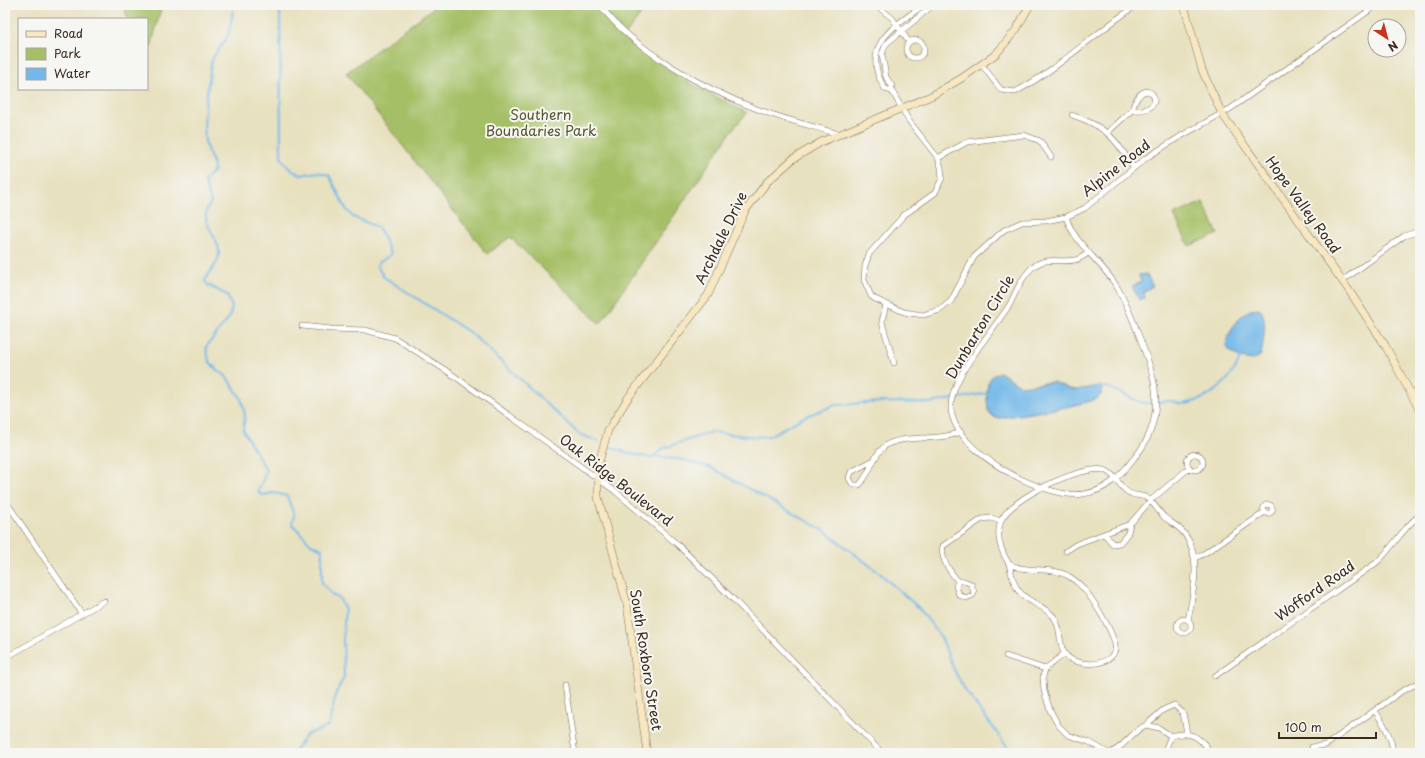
<svg xmlns="http://www.w3.org/2000/svg" width="1425" height="758" font-family="'Playpen Sans',sans-serif">
<style>
.green{fill:#a4bf65;stroke:#707442}
.water{fill:#72b8e9;stroke:#567184}
.lines{fill:none;stroke-linecap:round;stroke-linejoin:round}
.stream{stroke:#72b8e9;stroke-width:2}
.street-casing{stroke:#786a57;stroke-width:6}
.secondary-casing{stroke:#786a57;stroke-width:8}
.street{stroke:#fff;stroke-width:5}
.secondary{stroke:#f7e8c3;stroke-width:7}
.labels{text-anchor:middle;stroke-width:4;stroke-linejoin:round;paint-order:stroke}
.park-label{font-size:14px;fill:#5a5733;stroke:#f6f6f2}
.street-label{font-size:14px;fill:#3b2a1e;stroke:#f6f6f2}
</style>
<rect width="100%" height="100%" fill="#f6f6f2"/>
<filter id="ink" filterUnits="userSpaceOnUse"><feTurbulence type="fractalNoise" baseFrequency=".025" numOctaves="2"/><feDisplacementMap in="SourceGraphic" scale="8" xChannelSelector="R" yChannelSelector="G"/><feConvolveMatrix kernelMatrix="1 2 1 2 8 2 1 2 1" color-interpolation-filters="sRGB"/></filter>
<filter id="wash" filterUnits="userSpaceOnUse"><feTurbulence type="fractalNoise" baseFrequency=".012" numOctaves="4" result="noise"/><feDisplacementMap in="SourceGraphic" scale="16" xChannelSelector="R" yChannelSelector="G"/><feGaussianBlur stdDeviation="0.9" result="paint"/><feColorMatrix in="noise" values="0 0 0 0 0 0 0 0 0 0 0 0 0 0 0 0 0 1.4 0 .05"/><feComposite in="paint" operator="in"/></filter>
<g filter="url(#wash)">
<rect width="100%" height="100%" fill="#e8e1c0"/>
<path class="green" d="M123,5H162L151,47L147,48V19H128Z
M437,5H648L623,38L684,80L747,113L733,129L600,324L510,237L487,254L346,73Z
M1203,202L1218,234L1189,246L1174,215Z"/>
<path class="water" d="M1146,274L1153,286L1144,291L1145,298L1139,300L1132,286L1141,282L1139,275Z
M1258,308C1269,314 1263,344 1261,355L1254,360L1240,358L1226,348C1227,332 1240,310 1258,308Z
M1000,372L1021,386L1053,382L1070,389L1077,390L1098,386L1102,388L1101,395C1094,406 1018,414 1001,418H995L988,411C987,396 983,377 1000,372Z"/>
<g class="lines">
<path class="stream" d="M234,5C232,15 231,26 228,35C224,45 212,55 211,64C208,88 202,116 205,141C206,151 214,160 214,170L204,181L211,202C209,205 206,210 206,213C204,229 224,243 218,259C216,266 208,273 205,281L208,285L227,295L232,307L229,318L206,347L209,361L218,371L225,375L241,398L245,414L243,430L266,470C265,479 260,484 258,492L262,495L274,493L287,496L294,515L292,524L311,544L322,549V583L333,596L339,598L345,609L343,640L344,677L336,693L329,725L322,729L307,734L293,753
M280,5L281,157L288,167L301,175L318,172L329,175L346,209L353,217L375,226L380,230L391,255L379,262L377,266L384,277L472,334L579,434L598,441
M1099,387C1115,385 1129,401 1145,403C1153,404 1162,401 1170,401C1174,401 1177,404 1182,404C1208,402 1232,381 1241,356
M608,446L628,453L651,458L654,456L684,460L709,467L719,472L823,530L877,571L919,608L941,637L954,670L965,690L1009,749L1022,753
M651,458L664,448L711,432L756,437L769,436L806,416L835,405L881,402L930,403L989,393"/>
</g>
</g>
<g filter="url(#ink)">
<g class="lines">
<g class="street-casing">
<path id="street" d="M600,5C632,49 706,90 757,109C783,119 812,126 839,134
M876,5L892,18L909,42
M933,5L886,44L882,54L886,77L892,86V91L909,121L938,158L941,167L942,178L935,193L904,215L869,254L865,266L864,280L871,296L875,299L904,312L923,315L940,310L951,301L974,257L1004,230L1022,222L1046,221L1066,217L1085,208L1146,158L1181,136L1230,109L1377,5
M906 49a9 9 0 1 1 18 0a9 9 0 1 1-18 0Z
M982,65L1001,90L1015,92C1056,71 1097,31 1137,5
M892,91L885,89C859,47 892,27 924,5
M1072,115C1107,127 1115,138 1134,168
M1108,132L1132,110C1175,114 1145,66 1132,110
M938,158L967,142L1024,135L1040,141L1051,157
M1066,217C1075,244 1097,258 1113,281C1126,298 1153,368 1155,389C1158,415 1151,438 1135,457C1121,475 1107,491 1083,494C1045,500 952,451 951,408C950,382 979,348 993,328C999,320 1005,312 1010,304C1016,292 1022,276 1033,267C1046,256 1061,263 1075,260C1080,259 1084,256 1088,253
M1342,281L1404,236L1420,231
M886,305L882,321L883,326L894,363
M302,326L331,329L365,330L395,338L450,373L615,491L678,545L737,603L882,753
M1187 462a8 8 0 1 1 16 0a8 8 0 1 1-16 0Z
M872,461L851,472L849,478L853,485H859C871,474 871,457 885,446C901,434 938,442 961,432
M5,500L82,614
M1263.5 509a4.5 4.5 0 1 1 9 0a4.5 4.5 0 1 1-9 0Z
M1105,535L1113,544L1120,543L1128,533L1130,524
M1066,551L1077,544L1130,524L1150,501L1189,468
M1195,558L1205,553L1265,512
M1009,564C1011,572 1013,583 1018,590C1026,602 1044,605 1054,617C1062,628 1058,645 1065,654C1074,667 1110,668 1115,650C1118,638 1091,596 1082,587C1079,583 1074,580 1070,577C1051,565 1028,574 1009,564C1001,551 995,536 1001,521C1010,498 1081,465 1104,470C1115,473 1119,487 1128,492C1133,496 1140,495 1145,497C1153,501 1158,511 1164,517C1170,522 1178,526 1183,532C1203,556 1193,593 1188,620
M958,581C950,572 940,558 943,546L982,519L991,518L1001,521
M958,581H964L971,584L974,592L973,595L966,598L959,595L956,586Z
M1177 626a7 7 0 1 1 14 0a7 7 0 1 1-14 0Z
M1064,654L1045,669L1043,677L1044,691L1050,710L1058,725L1068,735L1089,742L1108,753
M1006,656L1045,669
M5,658L104,601
M1215,676L1376,563C1393,548 1402,528 1420,515
M565,685L575,753
M1375,711C1384,724 1392,737 1393,753
M1146,725L1163,710L1174,705L1183,713L1187,733
M1312,747L1326,745L1402,691L1420,682
M1109,753C1122,750 1132,731 1146,725L1159,728L1171,736
M1164,753L1171,736C1187,731 1197,735 1207,747"/>
</g>
<g class="secondary-casing">
<path id="secondary" d="M1184,5L1202,70L1222,114L1348,289L1385,345L1420,411
M647,753L627,604L598,497V466L608,430L628,398L708,295L745,211L767,182L793,159L821,142L931,96L962,78L996,54L1016,30L1030,5"/>
</g>
<use href="#street" class="street"/>
<use href="#secondary" class="secondary"/>
</g>
</g>
<g class="labels">
<g class="park-label">
<text x="541" y="120">Southern<tspan x="541" dy="16">Boundaries Park</tspan></text>
</g>
<g class="street-label">
<text transform="translate(1116 168) rotate(-38)" y="5">Alpine Road</text>
<text transform="translate(1303 205) rotate(54)" y="5">Hope Valley Road</text>
<text transform="translate(721 238) rotate(-64)" y="5">Archdale Drive</text>
<text transform="translate(980 327) rotate(-59)" y="5">Dunbarton Circle</text>
<text transform="translate(616 480) rotate(38)" y="5">Oak Ridge Boulevard</text>
<text transform="translate(1315 591) rotate(-35)" y="5">Wofford Road</text>
<text transform="translate(646 660) rotate(81)" y="5">South Roxboro Street</text>
</g>
</g>
<rect width="1425" height="758" fill="none" stroke="#f6f6f2" stroke-width="20"/>
<rect x="18" y="18" width="130" height="72" fill="#f6f6f2" stroke="#aba49d"/>
<rect x="26" y="31" width="20" height="6" fill="#f7e8c3" stroke="#aba49d"/>
<text x="54" y="38" font-size="12" fill="#3b2a1e">Road</text>
<rect x="26" y="48" width="20" height="12" fill="#a4bf65" stroke="#aba49d"/>
<text x="54" y="58" font-size="12" fill="#3b2a1e">Park</text>
<rect x="26" y="68" width="20" height="12" fill="#72b8e9" stroke="#aba49d"/>
<text x="54" y="78" font-size="12" fill="#3b2a1e">Water</text>
<g transform="translate(1387 38) rotate(144)"><circle r="19" fill="#f6f6f2" stroke="#aba49d"/>
<path d="M0-3L7 15L0 10L-7 15Z" fill="#c8321e"/>
<text y="-6" font-size="11" font-weight="bold" text-anchor="middle" fill="#3b2a1e">N</text>
</g>
<path d="M1279 732v6h97v-6" fill="none" stroke="#3b2a1e" stroke-width="2"/>
<text x="1285" y="732" font-size="12" fill="#3b2a1e" stroke="#f6f6f2" stroke-width="3" paint-order="stroke">100 m</text>
</svg>
